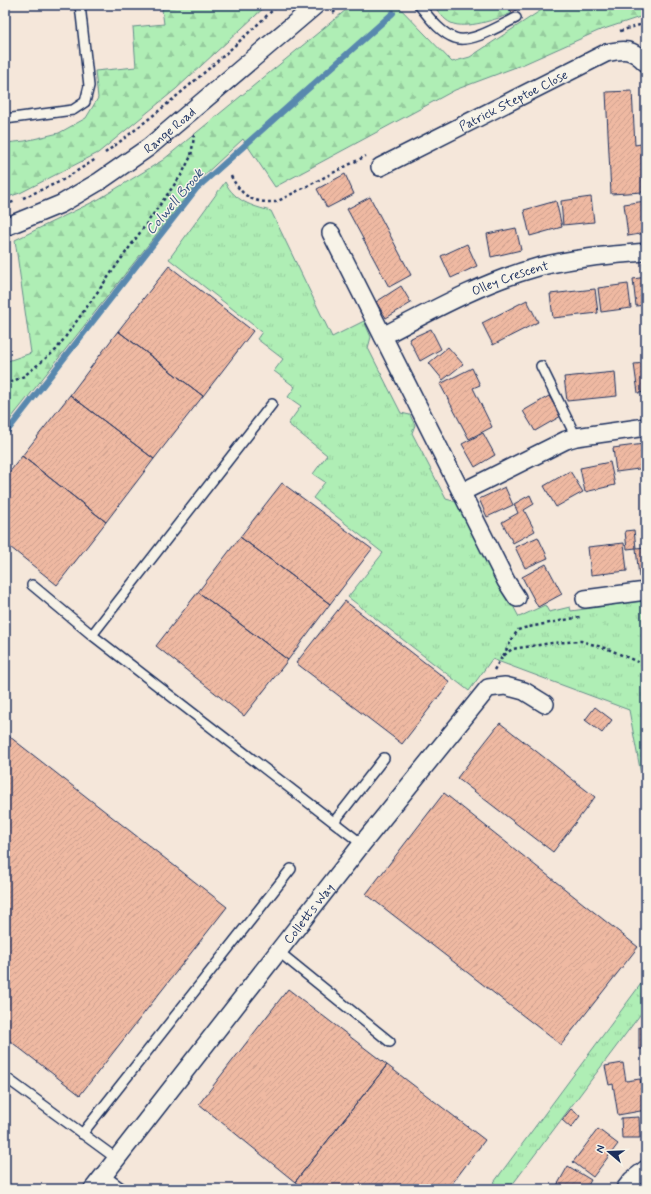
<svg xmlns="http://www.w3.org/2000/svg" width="651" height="1194" font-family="Mynerve,sans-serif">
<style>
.grass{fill:url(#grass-tufts);stroke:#658e8a}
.forest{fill:url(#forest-firs);stroke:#658e8a}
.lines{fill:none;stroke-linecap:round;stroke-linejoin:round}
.stream{stroke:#5988ae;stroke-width:6}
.building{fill:url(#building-hatch);stroke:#1b2f5e}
.service-casing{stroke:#1b2f5e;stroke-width:12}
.minor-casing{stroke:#1b2f5e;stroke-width:20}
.path{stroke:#1b2f5e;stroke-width:2.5;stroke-dasharray:3 3;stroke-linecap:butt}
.service{stroke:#f7f3e8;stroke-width:9}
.minor{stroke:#f7f3e8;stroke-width:17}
.labels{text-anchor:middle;stroke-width:3;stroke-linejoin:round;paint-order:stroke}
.street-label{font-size:13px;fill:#1b2f5e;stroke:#f7f3e8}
.water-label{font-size:14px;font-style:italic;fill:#355480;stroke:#f7f3e8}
</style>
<defs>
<pattern id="grass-tufts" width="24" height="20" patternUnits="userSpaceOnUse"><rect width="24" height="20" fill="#afeeb5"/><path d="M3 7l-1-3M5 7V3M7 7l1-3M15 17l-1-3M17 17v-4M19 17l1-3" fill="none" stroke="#96cc9e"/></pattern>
<pattern id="forest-firs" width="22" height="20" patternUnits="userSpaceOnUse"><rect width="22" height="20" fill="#afeeb5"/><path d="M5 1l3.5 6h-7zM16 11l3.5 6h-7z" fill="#96cc9e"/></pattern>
<pattern id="building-hatch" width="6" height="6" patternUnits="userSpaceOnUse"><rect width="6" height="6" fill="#efb9a2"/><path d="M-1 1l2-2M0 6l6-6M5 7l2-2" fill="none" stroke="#cc9f8e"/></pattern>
</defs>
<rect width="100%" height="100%" fill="#f5e7da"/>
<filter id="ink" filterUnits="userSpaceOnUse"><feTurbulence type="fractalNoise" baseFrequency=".025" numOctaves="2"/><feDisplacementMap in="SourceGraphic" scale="8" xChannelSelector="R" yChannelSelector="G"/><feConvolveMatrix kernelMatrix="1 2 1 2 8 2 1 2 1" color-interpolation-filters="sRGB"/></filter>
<g filter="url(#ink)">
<path class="grass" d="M225,182C235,201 251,206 271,211L332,337L364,321L371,337L368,348L401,413L410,415L415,425L412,433L446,499L457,502L519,617L545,605L549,612L570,607L571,611L646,600V801L629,710L492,659L469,691L348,597L383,553L313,498L325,482L313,474L327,455L288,424L301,406L288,397L295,387L274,371L283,359L257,339L262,332L169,259Z
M646,977V1012L643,1011L509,1189H489Z"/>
<path class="forest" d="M176,5H267L176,89L98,153L20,193L5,198V143L25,141L59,133L86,118L98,98L95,71L136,67L133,27L164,24L162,9L175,7Z
M352,5H397L452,62L470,57L549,5H646V15L598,31L524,64L455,90L275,187L243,139L201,178L5,426V362L31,353L15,240L99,199L163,160Z
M433,5H507L512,13C498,19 465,30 451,23C444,20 438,11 433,5Z"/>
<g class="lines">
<path class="stream" d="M5,434L197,188L393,13"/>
</g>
<path class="building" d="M507,5H523L512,13Z
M632,91L635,145L641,144L643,192L611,194L606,92Z
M345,174L354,194L327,208L317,189Z
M370,197L411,275L389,287L347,209Z
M591,197L594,222L563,225L561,201Z
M556,201L562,227L530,236L524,210Z
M646,201V233L628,236L624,204Z
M516,228L521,250L491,257L487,234Z
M467,244L477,266L451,278L441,256Z
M169,266L253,331L203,396L118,331Z
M646,277V305L636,306L633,279Z
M628,284L631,308L601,312L598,288Z
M401,286L411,303L386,318L376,302Z
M595,289L598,313L553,318L550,294Z
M527,300L538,322L493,345L482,323Z
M431,329L441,349L420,361L409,339Z
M118,331L203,396L154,459L70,395Z
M448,347L463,364L443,380L429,363Z
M646,363V392L638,393L634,364Z
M472,368L480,385L473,388L492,427L469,439L440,384Z
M615,372L617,396L567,401L564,377Z
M70,395L154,459L106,522L22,456Z
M549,396L561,416L535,431L523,411Z
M483,433L495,455L475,467L462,444Z
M644,444L646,468L616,472L613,448Z
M22,456L106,522L57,585L5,543V478Z
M610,462L615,485L585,492L580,468Z
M570,471L583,492L556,507L544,486Z
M282,483L372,549L330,604L240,537Z
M505,487L513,505L487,517L479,499Z
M530,495L534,504L524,510L535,531L513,543L502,522L518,513L514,504Z
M634,530L636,548L627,549L625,531Z
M240,537L330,604L288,660L198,592Z
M538,537L548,558L525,568L515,547Z
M624,543L627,571L591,575L588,547Z
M646,547V576L639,577L636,548Z
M546,564L562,594L538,607L522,577Z
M198,592L288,660L244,716L156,646Z
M345,601L450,682L402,744L296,663Z
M595,707L612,720L602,733L585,720Z
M500,723L595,797L553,852L457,778Z
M5,733L227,907L80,1095L5,1037Z
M444,793L638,947L561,1045L366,894Z
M288,989L387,1065L295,1182L199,1104Z
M639,1027H646V1049H639Z
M623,1063L626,1081L640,1079L646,1110L618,1115L613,1084L609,1085L605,1066Z
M387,1065L485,1140L448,1189H305L295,1182Z
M571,1109L580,1116L571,1128L562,1120Z
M639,1117L640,1138H622L621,1118Z
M598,1129L618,1144L593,1177L573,1162Z
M568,1166L591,1180L586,1189H555Z"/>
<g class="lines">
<g class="service-casing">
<path id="service" d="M419,5C429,17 440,33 455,38C471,44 501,25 516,18
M5,119L73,110L85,102L89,86L80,5
M541,366L576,437
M32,585L92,635L362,844
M92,635L272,404
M334,822L384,758
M279,952L390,1042
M5,1077L117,1159
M82,1134L291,869
M104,1175L123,1189"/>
</g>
<g class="minor-casing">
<g id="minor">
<path id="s1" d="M380,167L606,53C624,49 632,48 646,63"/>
<path id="s2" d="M5,227L61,204L100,181L149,147L316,5"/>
<path d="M331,233L506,581L517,598"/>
<path id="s3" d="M383,336C433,310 483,282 538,267C573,258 610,255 646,252"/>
<path d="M462,492L566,440L576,437L646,427"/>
<path d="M585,599L646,591"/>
<path id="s4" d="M93,1189L362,844L488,688L505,686L524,691L545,704"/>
<path d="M625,1189L632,1180L646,1169"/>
</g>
</g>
<path class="path" d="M333,13L338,9L335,5
M620,31L646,23
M105,153C166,107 223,58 278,5
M231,176C242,197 253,203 276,202L366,156
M23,198L61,181L96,159
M5,205L16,201
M5,385L24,376L56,350L182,174L191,156L194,137L191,133
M503,656L514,636L518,630L524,628L580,617
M494,670L502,657L512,649L552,643L581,641L608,649L638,662L646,668"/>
<use href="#service" class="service"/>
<use href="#minor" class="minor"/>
</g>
</g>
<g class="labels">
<g class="street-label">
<text dy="5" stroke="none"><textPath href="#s1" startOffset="149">Patrick Steptoe Close</textPath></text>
<text dy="5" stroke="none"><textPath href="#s2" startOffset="192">Range Road</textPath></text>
<text dy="5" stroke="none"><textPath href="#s3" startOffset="140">Olley Crescent</textPath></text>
<text dy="5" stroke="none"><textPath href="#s4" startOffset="350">Colletts Way</textPath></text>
</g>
<g class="water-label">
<text transform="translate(174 201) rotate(-50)" y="5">Colwell Brook</text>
</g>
</g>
<rect width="651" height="1194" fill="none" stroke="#f7f3e8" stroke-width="20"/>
<rect x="10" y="10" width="631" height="1174" fill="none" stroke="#1b2f5e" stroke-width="1.5" filter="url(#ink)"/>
<g transform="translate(609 1152) rotate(289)" stroke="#f7f3e8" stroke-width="3" paint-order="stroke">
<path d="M0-3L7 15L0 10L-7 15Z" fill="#1b2f5e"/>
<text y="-6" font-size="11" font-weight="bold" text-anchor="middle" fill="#1b2f5e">N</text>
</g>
</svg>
